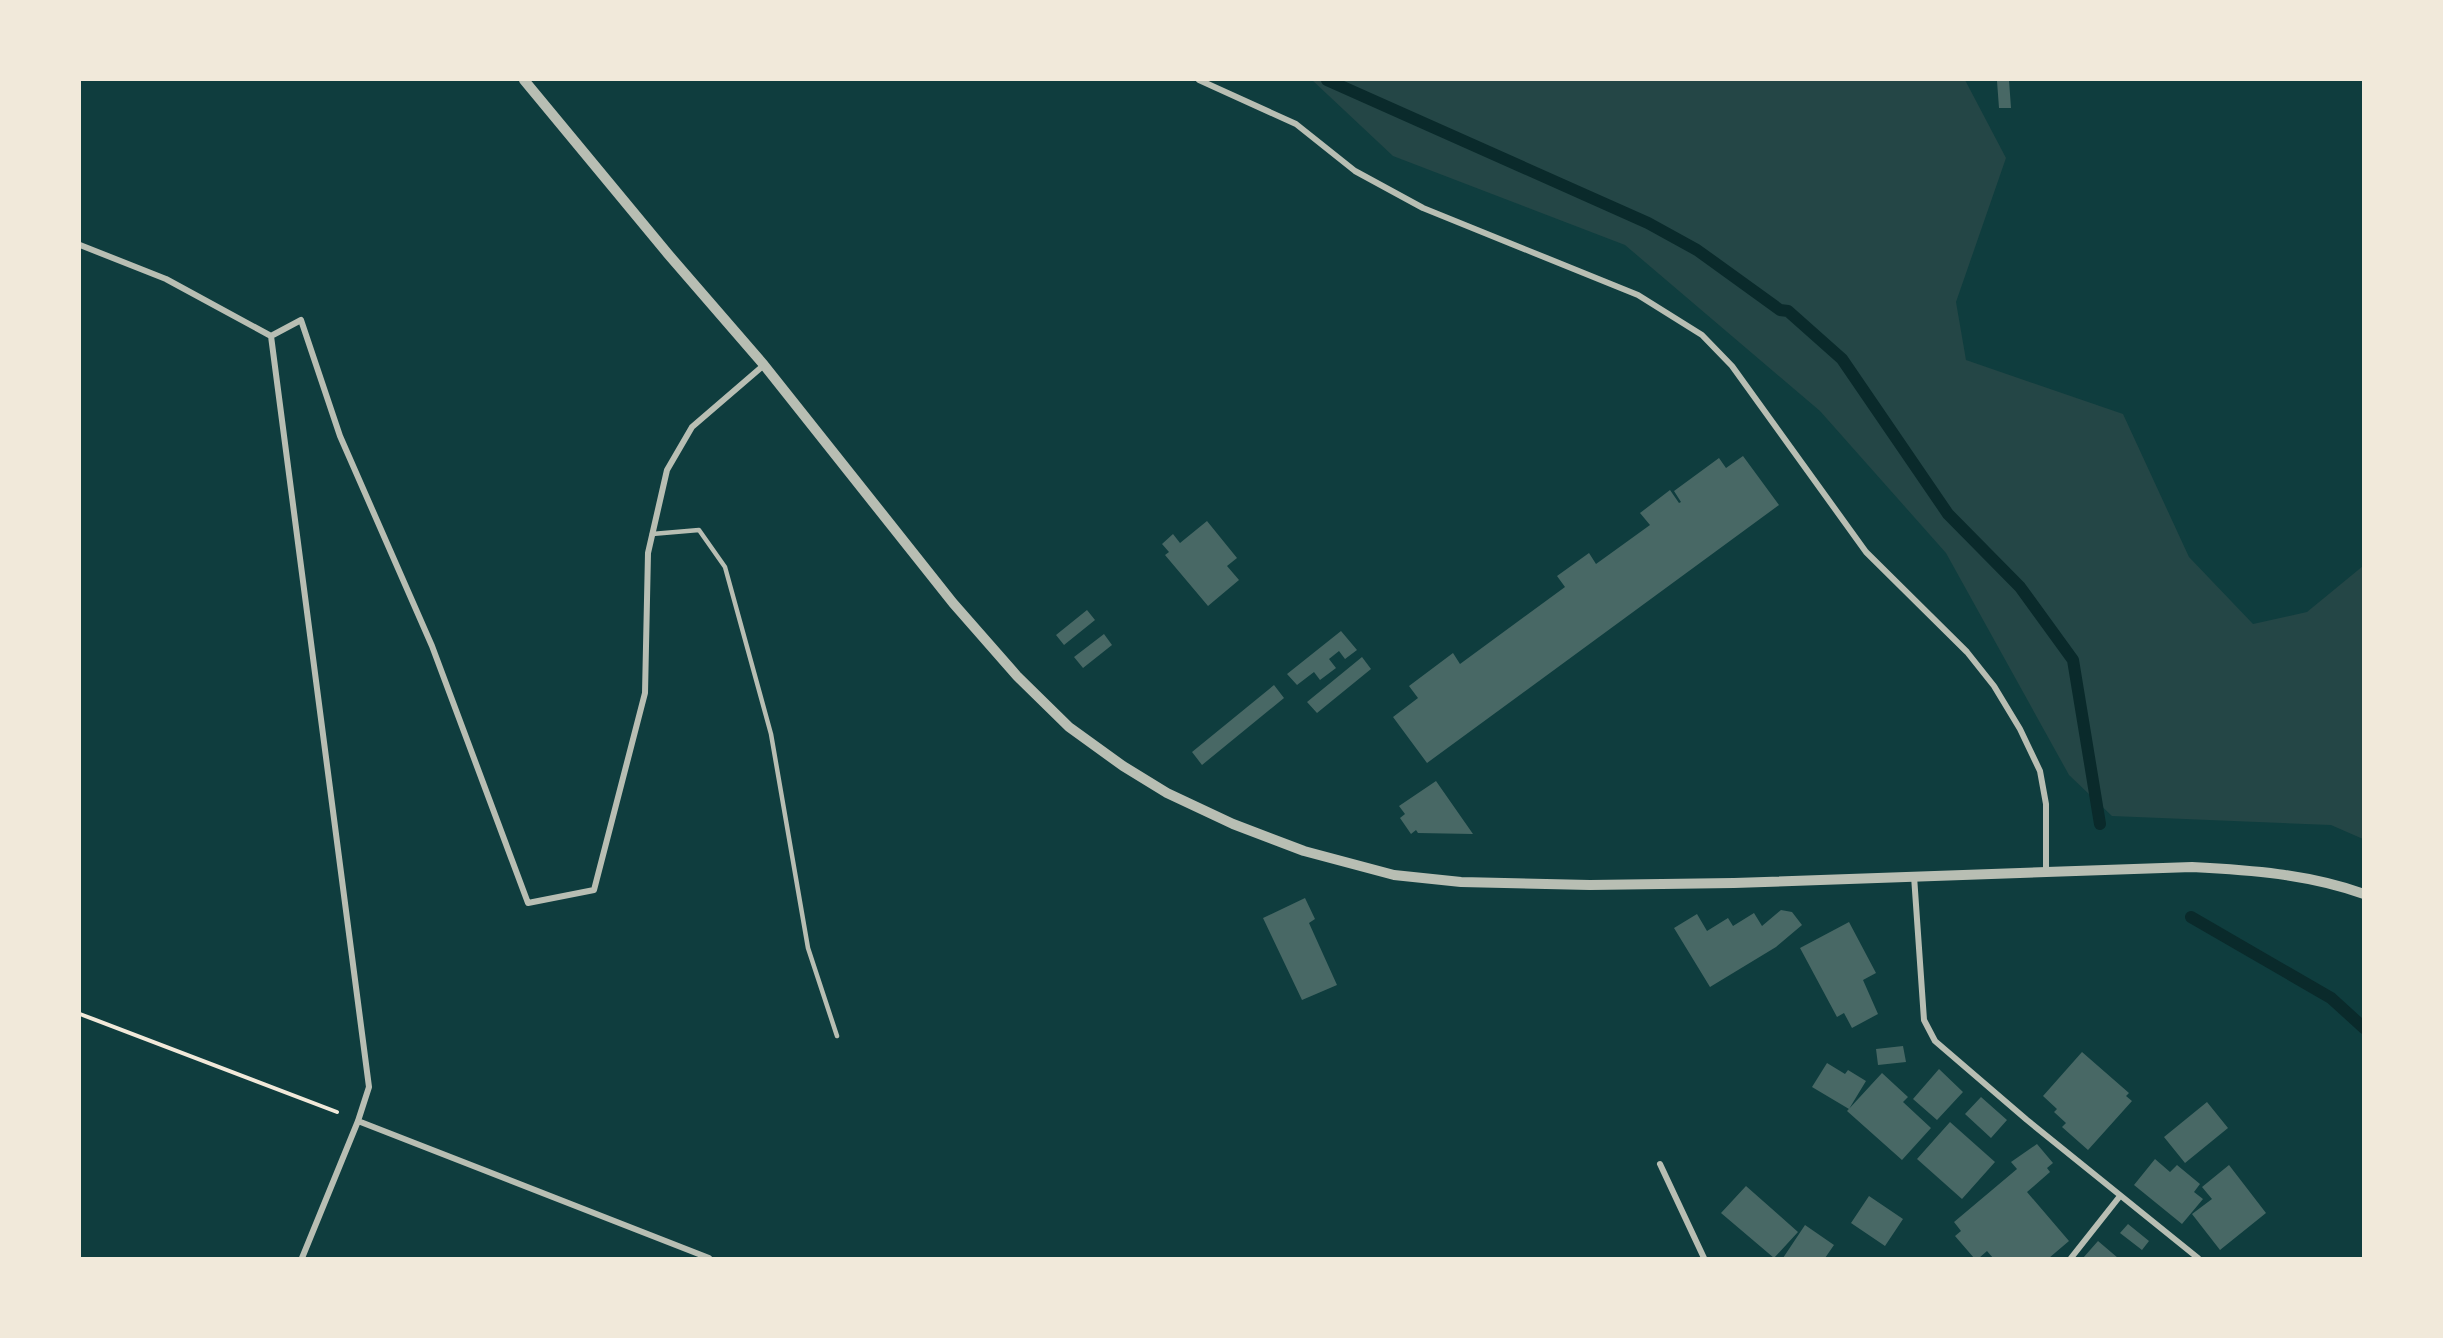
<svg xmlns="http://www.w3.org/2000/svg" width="2443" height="1338" font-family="'Fira Sans Condensed',sans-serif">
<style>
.green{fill:#244646}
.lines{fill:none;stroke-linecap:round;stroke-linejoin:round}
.stream{stroke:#0a2a2b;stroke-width:12}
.building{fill:#486865}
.path{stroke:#f1e9da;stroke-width:4}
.service{stroke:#b8beb3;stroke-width:4.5}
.minor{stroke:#b8beb3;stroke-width:6}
.tertiary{stroke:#b8beb3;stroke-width:10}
</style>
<rect width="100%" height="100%" fill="#0f3d3e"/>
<path class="green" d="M1312,80H1965L2006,158L1956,302L1966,360L2123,414L2189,557L2253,624L2307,612L2363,566V839L2331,825L2112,816L2069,775L1946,553L1820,411L1625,245L1393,156Z"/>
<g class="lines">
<path class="stream" d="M1327,80L1648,223L1697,250L1780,310L1788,311L1842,359L1948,514L2020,587L2073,660L2100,824
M2191,917L2331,998L2364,1028"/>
</g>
<path class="building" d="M2009,80L2011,108H1999L1997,81Z
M1743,456L1779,505L1427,763L1393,717L1418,698L1409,686L1453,653L1460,664L1565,587L1557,576L1589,553L1596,564L1650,525L1640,513L1670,490L1679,503L1681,502L1674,491L1719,458L1726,468Z
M1207,521L1237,558L1227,566L1239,580L1208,606L1165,555L1169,552L1162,544L1173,534L1180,543Z
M1087,610L1095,620L1064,645L1056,635Z
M1341,631L1357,650L1345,659L1339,651L1329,659L1336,668L1320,680L1314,672L1297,685L1287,674Z
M1104,634L1112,645L1083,668L1074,657Z
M1362,657L1371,669L1317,713L1307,702Z
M1274,685L1284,698L1202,765L1192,752Z
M1436,781L1473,834L1418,833L1416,830L1411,834L1400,818L1405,814L1399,806Z
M1305,898L1315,919L1309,923L1337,985L1302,1000L1263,918Z
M1781,910L1792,912L1802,925L1776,947L1710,987L1674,928L1697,914L1707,931L1728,918L1733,926L1754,913L1762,926Z
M1849,922L1876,973L1863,980L1878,1014L1852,1028L1844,1013L1837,1017L1800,948Z
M1903,1046L1906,1062L1878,1065L1876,1049Z
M2082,1052L2129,1093L2126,1096L2132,1101L2088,1150L2062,1127L2066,1123L2054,1112L2057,1109L2043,1096Z
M1827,1063L1845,1074L1848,1070L1866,1081L1849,1109L1812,1087Z
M1939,1069L1963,1092L1937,1120L1913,1099Z
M1882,1073L1908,1097L1903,1102L1931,1128L1902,1160L1847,1111Z
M1981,1097L2007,1120L1991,1138L1965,1114Z
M2207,1102L2228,1128L2185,1163L2164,1137Z
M1950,1122L1995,1162L1962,1199L1917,1159Z
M2037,1144L2053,1163L2047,1168L2050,1172L2027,1192L2069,1241L2049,1258H1993L1987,1251L1979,1258H1974L1955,1236L1961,1231L1954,1222L2017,1169L2011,1162Z
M2155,1159L2170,1172L2177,1165L2200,1184L2194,1192L2203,1199L2182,1224L2134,1185Z
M2229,1165L2266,1213L2220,1250L2192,1214L2212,1199L2202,1187Z
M1746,1186L1798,1232L1774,1258L1721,1213Z
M1869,1196L1903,1219L1885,1246L1851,1223Z
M2128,1224L2149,1241L2142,1250L2120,1233Z
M1805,1225L1834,1245L1825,1258H1783Z
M2098,1241L2118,1258H2083Z"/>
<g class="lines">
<path class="path" d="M80,1014L337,1112"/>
<path class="service" d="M652,534L699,530L725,567L771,734L808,948L837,1036"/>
<path class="minor" d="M1199,80L1296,124L1355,171L1423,208L1638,295L1702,335L1732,366L1866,552L1967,652L1994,686L2020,729L2040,771L2046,804V871
M80,245L166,279L271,336L369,1087L358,1121L302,1258
M271,336L301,320L340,436L432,646L528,903L594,890L645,693L648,553L667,470L692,427L764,365
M1914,876L1924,1020L1935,1041L2027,1120L2198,1258
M358,1121L709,1258
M1660,1164L1704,1258
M2071,1258L2120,1196"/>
<path class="tertiary" d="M524,80L668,254L764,365L953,603L1017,676L1069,727L1123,766L1167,793L1233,824L1304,851L1394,875L1461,882L1590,885L1734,883L2192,867C2250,870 2308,874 2364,894"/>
</g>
<rect width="2443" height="1338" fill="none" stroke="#f1e9da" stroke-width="162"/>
</svg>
